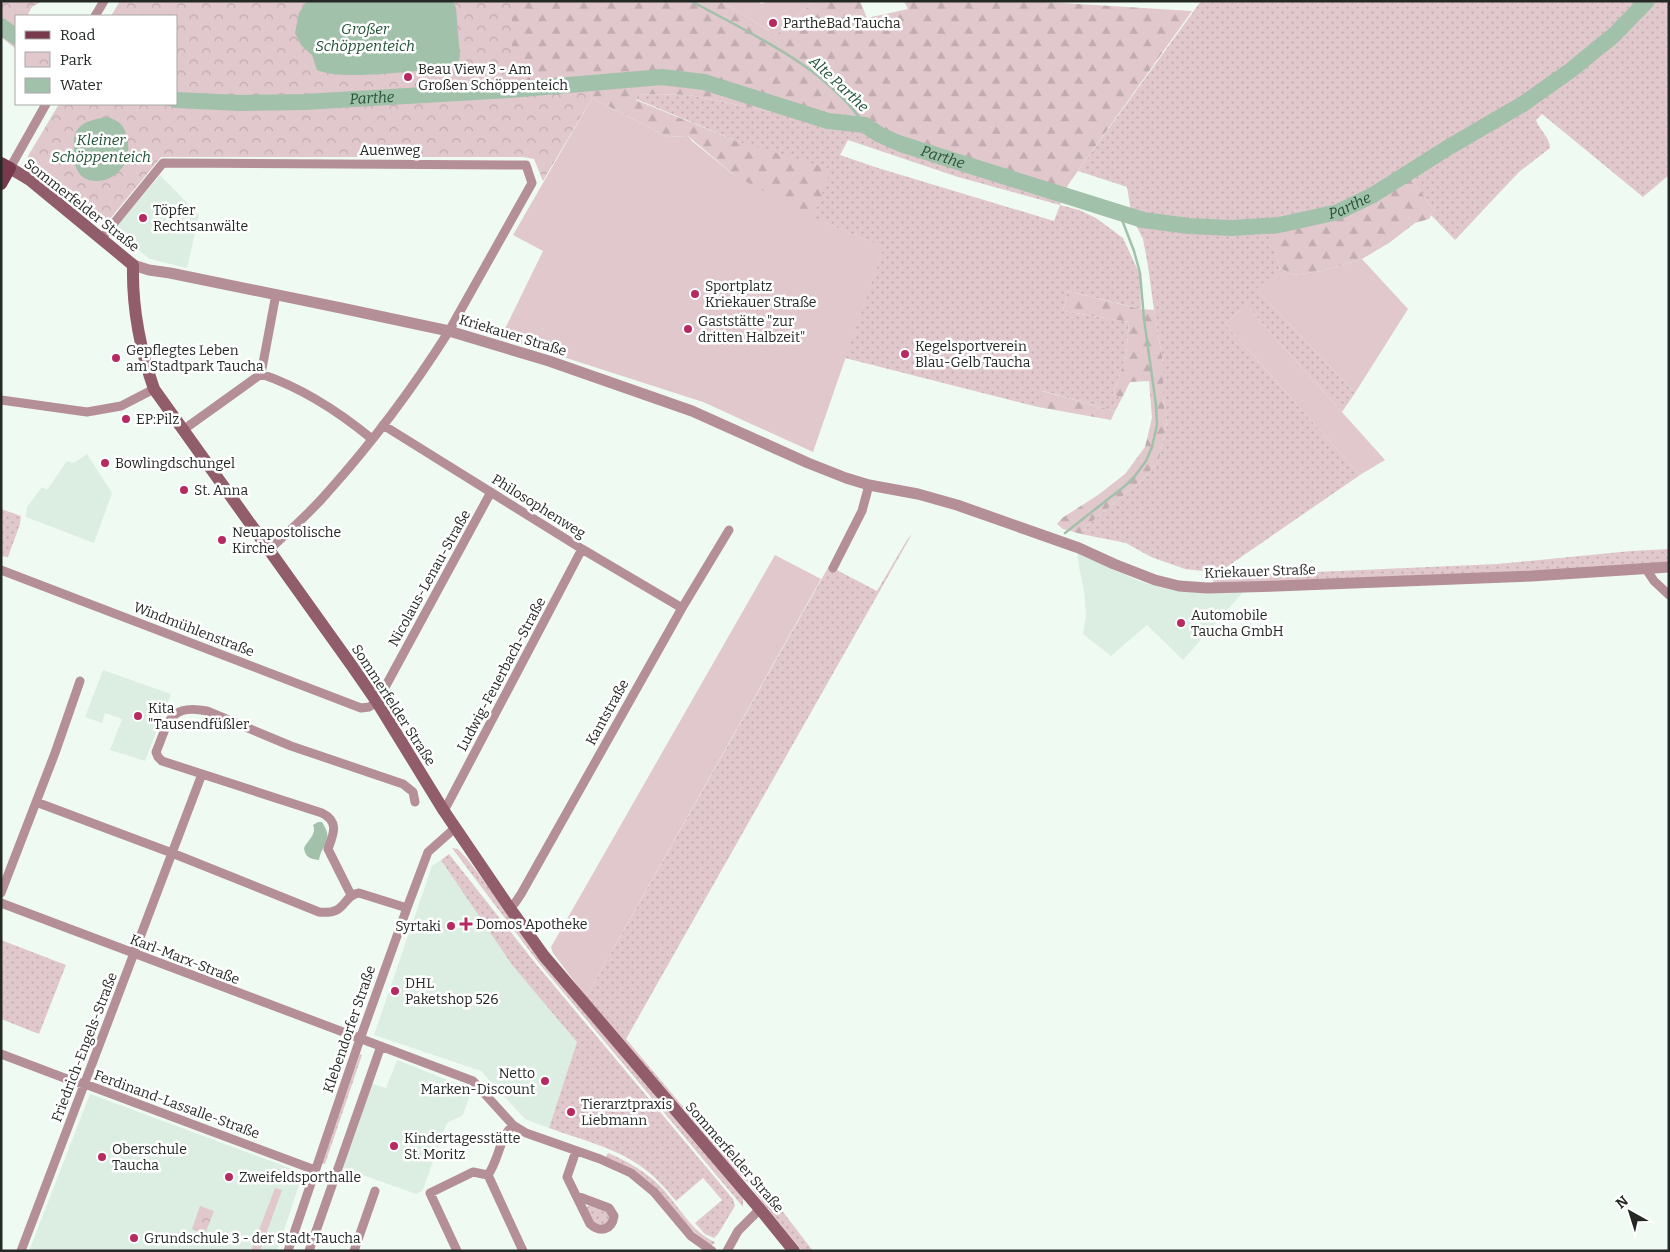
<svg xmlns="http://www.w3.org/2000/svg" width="1670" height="1252" font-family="Bitter,serif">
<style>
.built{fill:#dceee1}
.grass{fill:url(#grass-dots);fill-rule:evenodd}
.forest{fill:url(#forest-firs)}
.park{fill:url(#park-crowns)}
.garden{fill:#e1c8cd}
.water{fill:#a2c1ab}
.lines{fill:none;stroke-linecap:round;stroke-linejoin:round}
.stream{stroke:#a2c1ab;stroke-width:2.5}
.river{stroke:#a2c1ab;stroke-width:16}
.minor{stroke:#b58f98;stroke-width:9}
.tertiary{stroke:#b58f98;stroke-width:11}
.secondary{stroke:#925d6b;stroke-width:12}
.primary{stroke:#78394c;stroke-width:12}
.poi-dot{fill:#b72a61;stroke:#fff;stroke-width:2}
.labels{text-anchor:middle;stroke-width:5;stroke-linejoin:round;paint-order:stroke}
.poi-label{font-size:14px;fill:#252926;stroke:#fff;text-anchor:start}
.street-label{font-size:14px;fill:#252926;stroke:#fff}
.water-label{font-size:15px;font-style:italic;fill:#205234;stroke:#fff}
</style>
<defs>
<pattern id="grass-dots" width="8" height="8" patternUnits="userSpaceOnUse" patternTransform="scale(1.25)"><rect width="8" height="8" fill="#e1c8cd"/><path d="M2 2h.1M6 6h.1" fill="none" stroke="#c1acb0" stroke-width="1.8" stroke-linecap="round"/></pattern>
<pattern id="forest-firs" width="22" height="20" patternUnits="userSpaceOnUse" patternTransform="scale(1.25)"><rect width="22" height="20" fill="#e1c8cd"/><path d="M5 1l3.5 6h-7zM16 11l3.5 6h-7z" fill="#c1acb0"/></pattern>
<pattern id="park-crowns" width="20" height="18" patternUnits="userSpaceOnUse" patternTransform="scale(1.25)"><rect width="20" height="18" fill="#e1c8cd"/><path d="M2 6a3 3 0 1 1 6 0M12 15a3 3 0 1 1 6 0" fill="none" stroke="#c1acb0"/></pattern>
</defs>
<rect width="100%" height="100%" fill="#effaf2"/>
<path class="built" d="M160,175L199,215L187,268L150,259L116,234L114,230Z
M87,454L112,493L94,543L26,517L27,507L42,487L47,490L67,461L74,463Z
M1077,551L1117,571L1139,581L1162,588L1177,591H1244L1183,660L1147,625L1111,656L1083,634L1086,616L1084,591L1079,567Z
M103,670L171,694L145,761L110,750L122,719L105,713L102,723L85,717Z
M441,860L512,965L578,1042L549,1128L525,1119L481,1071L374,1035L432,866Z
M397,1060L470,1089L471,1092L463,1115L460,1117L450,1121L446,1125L424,1187L422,1191L416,1194L343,1168L372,1084L386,1088Z
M90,1094L303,1173L277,1251H29Z"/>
<path class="grass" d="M1201,1H1669V175L1643,197L1542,114L1536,120C1539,130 1550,137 1550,148L1519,172L1455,240L1431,215L1434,211L1408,173C1388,187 1366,201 1343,210C1321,219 1291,222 1267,226L1280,268L1257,290L1355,393L1342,412L1246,305L1225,324L1360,475L1215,575L1226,576L1497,564L1631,551L1669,549V564L1581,569L1213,584L1214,575L1211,572L1185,569L1151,557L1126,543L1081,534L1089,524L1143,479L1159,460L1167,422L1163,400V362L1154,310L1148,266L1143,239L1132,217L1127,187L1078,171Z
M653,94L689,95L826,123L861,132L1064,195L1060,205L1079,210L1096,218L1123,238L1140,275L1141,309L1068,291L1063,311L1129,322L1126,356L1113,394L1122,398L1115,411L1043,391L1038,407L845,358L884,247L813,218L739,142L636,99L637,95ZM848,140L958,177L1060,205L1054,221L878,168L840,155Z
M1,509L21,516L20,524L8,557L1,556Z
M912,534L626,1039L711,1140L748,1179L749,1180L747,1182L734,1170L586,997L829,566L877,591L907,540Z
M452,848L458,849L468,860L508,913L743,1198V1207L538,962Z
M449,854L536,964L733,1199L735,1206L718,1234L714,1238L705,1234L695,1223L722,1200L703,1178L676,1201C665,1188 654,1175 639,1165C613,1147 579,1139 549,1128L577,1042L512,965L441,860Z
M1,940L66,965L39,1034L1,1019Z
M360,1054L362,1055L325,1164L322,1163Z
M608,1153C627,1161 645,1171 660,1186C678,1204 691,1232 715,1242L714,1244L711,1245C687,1230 672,1205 652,1185C639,1172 622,1164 606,1157Z
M755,1185L770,1195L813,1251H802L753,1190Z
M591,1203L606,1209L611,1219L605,1226L594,1223L586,1208Z"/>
<path class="forest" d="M512,1H721L776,35L814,1H860L867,18L908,9L904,1H1030L1192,11L1068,185L1064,195L861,132L826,123L689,95L653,94L637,95L636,100L739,142L831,169L813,218L884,247L830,400L734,175L688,136L668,137L592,98L586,76L512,84Z
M1408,173L1434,211L1429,219L1415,223L1389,243L1362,259L1322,271L1292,275L1280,268L1266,226C1291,222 1320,220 1343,210C1366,201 1388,187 1408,173Z
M1068,291L1140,309L1154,310L1163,362V400L1167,422L1159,460L1143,479L1089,524L1081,534L1063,529L1057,524L1062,518L1098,495L1125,474L1145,447L1152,418L1149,381L1130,382L1122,398L1113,394L1126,356L1129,322L1063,311Z
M1042,391L1115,411L1111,420L1038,407Z"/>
<path class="park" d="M1,1H42L32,7L28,14L31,16H16V49L1,37Z
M120,1H512V84L586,75L592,98L543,181L534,159L523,157H161L105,225L34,170L28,163V156L59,104H176V16H111Z
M200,1206L214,1211L205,1234L192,1229Z"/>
<path class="garden" d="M721,1H759L761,4L768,1H814L776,35Z
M592,98L668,137L688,136L692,141L734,175L813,218L884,247L813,452L703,402L501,337L543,251L513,235Z
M1362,259L1408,309L1355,393L1256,289L1280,268L1292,275L1322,271Z
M1246,305L1385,460L1360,475L1225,324Z
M775,555L821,579L586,997L553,953L551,947Z
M275,1188L282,1190L260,1251H251Z"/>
<path class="water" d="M307,1H453L456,8L460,57L458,64L453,67L443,68C414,71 341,81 317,70L312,55L301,45L295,33L299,13Z
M108,117C120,122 124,124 127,138C137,179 85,195 76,167C74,162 74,154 74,148C72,124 87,120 108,117Z
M318,822H322C335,843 322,842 319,860C310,859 305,857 304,848C308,840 317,834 313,825Z"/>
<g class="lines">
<path class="stream" d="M691,1C753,35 824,66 865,125
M1065,533L1126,485L1134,477L1146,461L1152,447L1157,425L1156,405L1144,319L1140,273L1134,251L1119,212"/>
<g class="river">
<path d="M1,26L16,37"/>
<path id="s1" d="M176,100L241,103L304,102L510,90L662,77L704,82L828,121L865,125L880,135L901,144L1143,220L1189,226L1232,228L1279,225L1338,212L1373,195L1449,147L1523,104L1571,70L1614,35L1647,1"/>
</g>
<path class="minor" d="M95,16L104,1
M10,168L46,104
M101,239L163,163L526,165L532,183L449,331C413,388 372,443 327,493C310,513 289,531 270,549
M261,374C303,388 338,411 372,439
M1,400L87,412L121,406L154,389
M383,425L582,549L682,608
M183,430L261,374L276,294
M833,568L862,511L869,485
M1646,569L1654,581L1669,595
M1,570L361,708L369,707L377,702L491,492
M36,802L172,853L319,912C348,915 341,896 359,893L407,908
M444,811L582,549
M1,893L55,753L80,681
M351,895L328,849C333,835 340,822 322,813L162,761L158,757L156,752C168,724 168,703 207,711L291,746L403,784L413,792L415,802
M1,903L473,1081L513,1125L526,1133L600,1159L631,1173L654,1192L691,1236L712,1251
M509,907L515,903L521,894L682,608L729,530
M1,1054L75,1082L85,1084L315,1170
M513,1125C499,1139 499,1159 488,1175L523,1251
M576,1151L567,1177L590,1224C600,1233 612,1230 614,1216L609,1208L577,1196
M21,1251L202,774
M288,1251L360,1039L407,908L428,852L455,828
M309,1251L381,1046
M354,1251L375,1191
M457,1251L430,1193L473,1172L488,1175
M727,1251L738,1231L760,1209"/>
<path class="tertiary" d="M133,265L149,270L170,273L341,308L449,331L549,361L692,411L808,463L846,478L869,485L918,494L957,505L1079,548L1114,564L1155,580L1179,586L1207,588L1277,586L1532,576L1669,567"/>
<path class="secondary" d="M10,168L30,180L133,265C132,308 140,349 154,389L352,666L377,702L444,811L509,907L544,956L760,1209L794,1251"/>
<path class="primary" d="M1,163L10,168L1,184"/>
</g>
<g class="poi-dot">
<circle cx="773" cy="23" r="5"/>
<circle cx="408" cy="77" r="5"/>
<circle cx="143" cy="218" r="5"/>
<circle cx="695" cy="294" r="5"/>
<circle cx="688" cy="329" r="5"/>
<circle cx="905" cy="354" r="5"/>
<circle cx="116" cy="358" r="5"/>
<circle cx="126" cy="419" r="5"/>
<circle cx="105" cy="463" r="5"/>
<circle cx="184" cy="490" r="5"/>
<circle cx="222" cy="540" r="5"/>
<circle cx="1181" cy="623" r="5"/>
<circle cx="138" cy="716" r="5"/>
<path d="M463.5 916.5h5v5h5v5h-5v5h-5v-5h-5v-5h5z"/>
<circle cx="451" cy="926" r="5"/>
<circle cx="395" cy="991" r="5"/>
<circle cx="545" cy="1081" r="5"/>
<circle cx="571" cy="1112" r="5"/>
<circle cx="394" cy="1146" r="5"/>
<circle cx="102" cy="1157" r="5"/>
<circle cx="229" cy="1177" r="5"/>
<circle cx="134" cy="1238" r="5"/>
</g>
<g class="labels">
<g class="poi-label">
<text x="783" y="28">PartheBad Taucha</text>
<text x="418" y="74">Beau View 3 - Am<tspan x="418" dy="16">Großen Schöppenteich</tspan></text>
<text x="153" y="215">Töpfer<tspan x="153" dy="16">Rechtsanwälte</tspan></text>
<text x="705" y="291">Sportplatz<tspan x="705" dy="16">Kriekauer Straße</tspan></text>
<text x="698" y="326">Gaststätte "zur<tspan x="698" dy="16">dritten Halbzeit"</tspan></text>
<text x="915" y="351">Kegelsportverein<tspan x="915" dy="16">Blau-Gelb Taucha</tspan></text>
<text x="126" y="355">Gepflegtes Leben<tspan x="126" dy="16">am Stadtpark Taucha</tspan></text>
<text x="136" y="424">EP:Pilz</text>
<text x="115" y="468">Bowlingdschungel</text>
<text x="194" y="495">St. Anna</text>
<text x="232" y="537">Neuapostolische<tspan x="232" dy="16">Kirche</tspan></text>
<text x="1191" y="620">Automobile<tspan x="1191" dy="16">Taucha GmbH</tspan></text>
<text x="148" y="713">Kita<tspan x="148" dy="16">"Tausendfüßler</tspan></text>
<text x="476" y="929">Domos Apotheke</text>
<text x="441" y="931" text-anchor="end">Syrtaki</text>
<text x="405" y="988">DHL<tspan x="405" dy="16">Paketshop 526</tspan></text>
<text x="535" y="1078" text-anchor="end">Netto<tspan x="535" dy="16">Marken-Discount</tspan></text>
<text x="581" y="1109">Tierarztpraxis<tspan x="581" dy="16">Liebmann</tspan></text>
<text x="404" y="1143">Kindertagesstätte<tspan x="404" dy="16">St. Moritz</tspan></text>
<text x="112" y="1154">Oberschule<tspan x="112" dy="16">Taucha</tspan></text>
<text x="239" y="1182">Zweifeldsporthalle</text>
<text x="144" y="1243">Grundschule 3 - der Stadt Taucha</text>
</g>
<g class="street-label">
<text x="390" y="155">Auenweg</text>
<text transform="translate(82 205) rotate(38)" y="5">Sommerfelder Straße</text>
<text transform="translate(513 335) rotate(17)" y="5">Kriekauer Straße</text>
<text transform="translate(539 506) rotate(32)" y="5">Philosophenweg</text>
<text transform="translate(1260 571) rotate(-2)" y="5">Kriekauer Straße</text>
<text transform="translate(429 578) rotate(-61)" y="5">Nicolaus-Lenau-Straße</text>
<text transform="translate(194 629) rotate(21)" y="5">Windmühlenstraße</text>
<text transform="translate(501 674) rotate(-62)" y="5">Ludwig-Feuerbach-Straße</text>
<text transform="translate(394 705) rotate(57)" y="5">Sommerfelder Straße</text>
<text transform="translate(607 712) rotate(-61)" y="5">Kantstraße</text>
<text transform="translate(185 959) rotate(21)" y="5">Karl-Marx-Straße</text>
<text transform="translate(349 1029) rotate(-71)" y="5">Klebendorfer Straße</text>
<text transform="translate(84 1047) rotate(-69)" y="5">Friedrich-Engels-Straße</text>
<text transform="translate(177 1104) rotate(20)" y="5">Ferdinand-Lassalle-Straße</text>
<text transform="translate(735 1157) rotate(49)" y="5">Sommerfelder Straße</text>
</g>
<g class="water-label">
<text x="365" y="34">Großer<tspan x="365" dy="17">Schöppenteich</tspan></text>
<text transform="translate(839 84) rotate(43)" y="5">Alte Parthe</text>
<text dy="5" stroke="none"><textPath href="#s1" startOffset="196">Parthe</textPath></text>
<text x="101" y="145">Kleiner<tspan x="101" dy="17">Schöppenteich</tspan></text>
<text dy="5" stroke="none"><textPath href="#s1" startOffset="781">Parthe</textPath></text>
<text dy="5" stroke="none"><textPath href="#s1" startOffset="1201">Parthe</textPath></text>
</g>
</g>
<rect width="1670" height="1252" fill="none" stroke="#252926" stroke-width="5"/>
<rect x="15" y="15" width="162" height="90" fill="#ffffff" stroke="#a8a9a8"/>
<rect x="25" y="31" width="25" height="8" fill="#78394c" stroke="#a8a9a8"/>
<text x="60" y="40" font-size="15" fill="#252926">Road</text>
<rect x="25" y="52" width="25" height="15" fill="url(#park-crowns)" stroke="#a8a9a8"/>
<text x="60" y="65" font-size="15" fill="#252926">Park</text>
<rect x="25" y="78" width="25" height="15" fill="#a2c1ab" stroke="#a8a9a8"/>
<text x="60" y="90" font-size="15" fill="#252926">Water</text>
<g transform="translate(1630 1212) rotate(321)" stroke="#ffffff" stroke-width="4" paint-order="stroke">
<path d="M0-4L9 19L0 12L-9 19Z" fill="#252926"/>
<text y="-8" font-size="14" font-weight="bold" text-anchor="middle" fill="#252926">N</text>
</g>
</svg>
